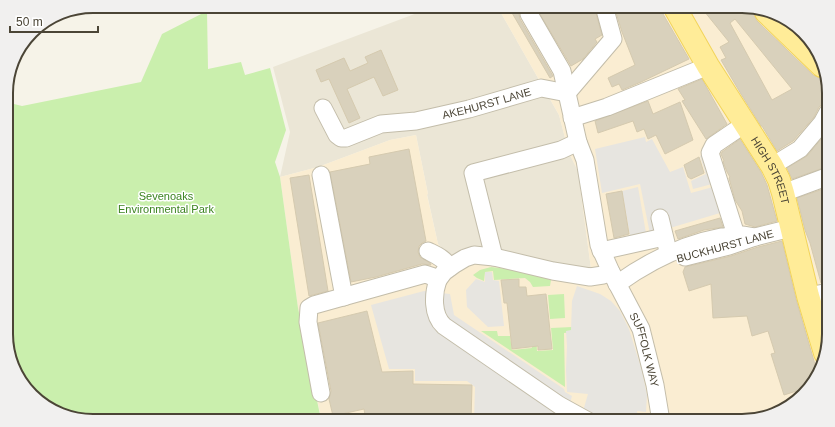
<svg xmlns="http://www.w3.org/2000/svg" width="835" height="427" font-family="Helvetica,sans-serif">
<style>
.residential{fill:#ebe6d6}
.commercial{fill:#faedd2}
.green{fill:#caefad}
.parking{fill:#e7e5e0}
.building{fill:#d9d1bc;stroke:#d5caaf;fill-rule:evenodd}
.lines{fill:none;stroke-linecap:round;stroke-linejoin:round}
.minor-casing{stroke:#c3bdaa;stroke-width:19}
.major-casing{stroke:#f2d45a;stroke-width:24}
.minor{stroke:#fff;stroke-width:17}
.major{stroke:#ffec98;stroke-width:22}
.labels{text-anchor:middle;stroke-width:3;stroke-linejoin:round;paint-order:stroke}
.street-label{font-size:11px;fill:#4b4536;stroke:#fff}
.park-label{font-size:11px;fill:#3c8421;stroke:#fff}
.rim{fill:none;stroke:#4b4536;stroke-width:2}
</style>
<rect width="100%" height="100%" fill="#f6f3e8"/>
<path class="residential" d="M436,6H497L559,115L569,153L578,171L591,269L451,258L438,244L427,194H428L416,135L390,140L318,167L280,177L290,132L273,67Z"/>
<path class="commercial" d="M497,6H742L781,15L814,45L828,82L829,334L820,373L790,406L747,421H325L321,418L298,308L280,177L318,167L390,140L416,135L428,194L427,195L438,244L451,258L591,269L578,171L569,153L559,115Z"/>
<path class="green" d="M207,11L208,69L241,62L245,75L270,68L286,130L275,162L280,177L298,308L320,415L331,421H93L54,412L21,382L7,345L6,102L22,106L141,82L162,34Z
M491,267L516,270L551,280L550,286L533,287L530,282L525,278L494,280L493,271L485,272L484,281L477,278L473,275L480,270Z
M564,294L565,318L550,319L548,295Z
M572,327L573,332L564,333L565,387L481,331H497L498,336H510L512,350L532,348L530,336L536,335L537,351L553,350L551,328Z"/>
<path class="parking" d="M645,137L646,142L652,139L670,172L683,167L691,193L713,187L720,213L650,234L640,184L602,193L595,149Z
M709,150L728,190L743,226L731,230L716,183L693,189L691,181L706,174L700,156Z
M638,187L646,233L630,236L622,191Z
M485,272H492L493,280L499,281L504,326L488,327L467,307L466,290L476,279L485,282Z
M577,286L600,294L611,301L620,311L629,329L642,371L647,395L646,412L637,411L638,420L604,421L583,411L588,394L567,392L566,370L567,346L566,331L571,330L572,301Z
M424,291L450,294L454,315L564,389L565,392L572,396L567,414L576,421H551L546,418L532,419L530,421H474L475,387L467,381H415V369H389L371,305Z"/>
<path class="building" d="M508,6H523L520,9L519,14L520,19L553,76L550,78Z
M535,6H594L602,35L595,39L597,42L583,59L571,66Z
M614,6H660L663,14L689,59L641,82L622,90L619,84L612,87L608,78L635,65L622,32Z
M700,6H742L754,9V15L757,21L813,75L820,78L828,85V102L823,103L819,107L814,117L793,141L777,151L762,126H761L741,94L721,60L726,58L720,47L729,42ZM735,19L792,89L772,100L730,23Z
M381,50L398,90L383,96L374,77L347,89L360,118L349,123L329,79L321,82L316,70L344,58L350,71L368,63L365,57Z
M702,79L727,124L706,139L682,101L685,100L678,89Z
M648,101L653,114L680,102L693,140L665,154L656,135L648,139L644,129L637,132L633,121L598,133L595,121Z
M828,131L829,166L792,179L787,168L807,156Z
M740,139L761,172L767,185L777,221L755,227L745,224L742,211L735,200L729,178L730,177L727,172L723,162L724,161L721,154L722,152Z
M409,149L426,241L422,243L419,246L418,252L420,257L430,263L431,265L422,264L376,277L351,282L330,172L370,164L369,157Z
M699,157L704,173L691,179L688,177L684,165Z
M309,175L328,291L309,296L290,178Z
M829,187V282L821,283L810,243L805,230L797,198Z
M622,191L629,234L614,238L606,194Z
M720,218L723,227L704,230L678,239L675,231Z
M782,241L796,299L818,375L806,388L784,395L771,354L775,353L768,331L752,336L747,316L713,318L711,284L689,291L683,272L685,267L731,256L758,247Z
M519,279V287H526L527,296L546,294L552,349L538,350V346L512,349L507,303H504L501,280Z
M367,311L382,372L413,371V384L472,385L471,421H366L364,409L333,416L329,399L331,391L318,323Z"/>
<g class="lines">
<g class="minor-casing">
<g id="minor">
<path id="s1" d="M529,14L562,71L578,142L585,160L599,245L611,272L641,329L655,385L661,421"/>
<path d="M567,93L613,39L604,6"/>
<path id="s2" d="M323,108L337,135L341,138H346L381,124L416,121L469,109L541,88L567,93"/>
<path d="M572,118L607,107L708,66"/>
<path d="M772,166L800,149L822,123L828,112"/>
<path d="M321,175L344,297"/>
<path d="M783,193L829,176"/>
<path d="M660,218L667,247"/>
<path d="M736,235L710,153L714,145L745,124"/>
<path d="M428,251C436,255 446,259 449,268"/>
<path d="M601,251L664,237"/>
<path d="M494,257L473,173L561,150L578,142"/>
<path d="M685,257L729,246L755,237L791,228"/>
<path d="M438,280L444,272L455,264L465,258L474,255L494,257L553,271L590,277L603,275L611,272"/>
<path d="M617,284C649,261 683,244 721,237C726,237 731,235 736,235C742,234 749,236 755,237"/>
<path d="M808,296L829,292"/>
<path d="M321,393L308,322L309,308L314,305L425,274L431,276L438,280C433,294 432,315 444,326L559,405L588,421"/>
</g>
</g>
<g class="major-casing">
<g id="major">
<path id="s3" d="M674,6L708,66L772,166L779,180L783,193L808,296L825,353"/>
<path d="M766,12L822,66"/>
</g>
</g>
<use href="#minor" class="minor"/>
<use href="#major" class="major"/>
</g>
<g class="labels">
<g class="street-label">
<text dy="4" stroke="none"><textPath href="#s2" startOffset="186">AKEHURST LANE</textPath></text>
<text dy="4" stroke="none"><textPath href="#s3" startOffset="191">HIGH STREET</textPath></text>
<text transform="translate(725 246) rotate(-15)" y="4">BUCKHURST LANE</text>
<text dy="4" stroke="none"><textPath href="#s1" startOffset="359">SUFFOLK WAY</textPath></text>
</g>
<g class="park-label">
<text x="166" y="200">Sevenoaks<tspan x="166" dy="13">Environmental Park</tspan></text>
</g>
</g>
<path d="M0 0H835V427H0ZM93 13H742A80 80 0 0 1 822 93V334A80 80 0 0 1 742 414H93A80 80 0 0 1 13 334V93A80 80 0 0 1 93 13Z" fill="#f1f0ef" fill-rule="evenodd"/>
<path class="rim" d="M93 13H742A80 80 0 0 1 822 93V334A80 80 0 0 1 742 414H93A80 80 0 0 1 13 334V93A80 80 0 0 1 93 13Z"/>
<path d="M10 26v6h88v-6" fill="none" stroke="#4b4536" stroke-width="2"/>
<text x="16" y="26" font-size="12" fill="#4b4536" stroke="#ffffff" stroke-width="3" paint-order="stroke">50 m</text>
</svg>
